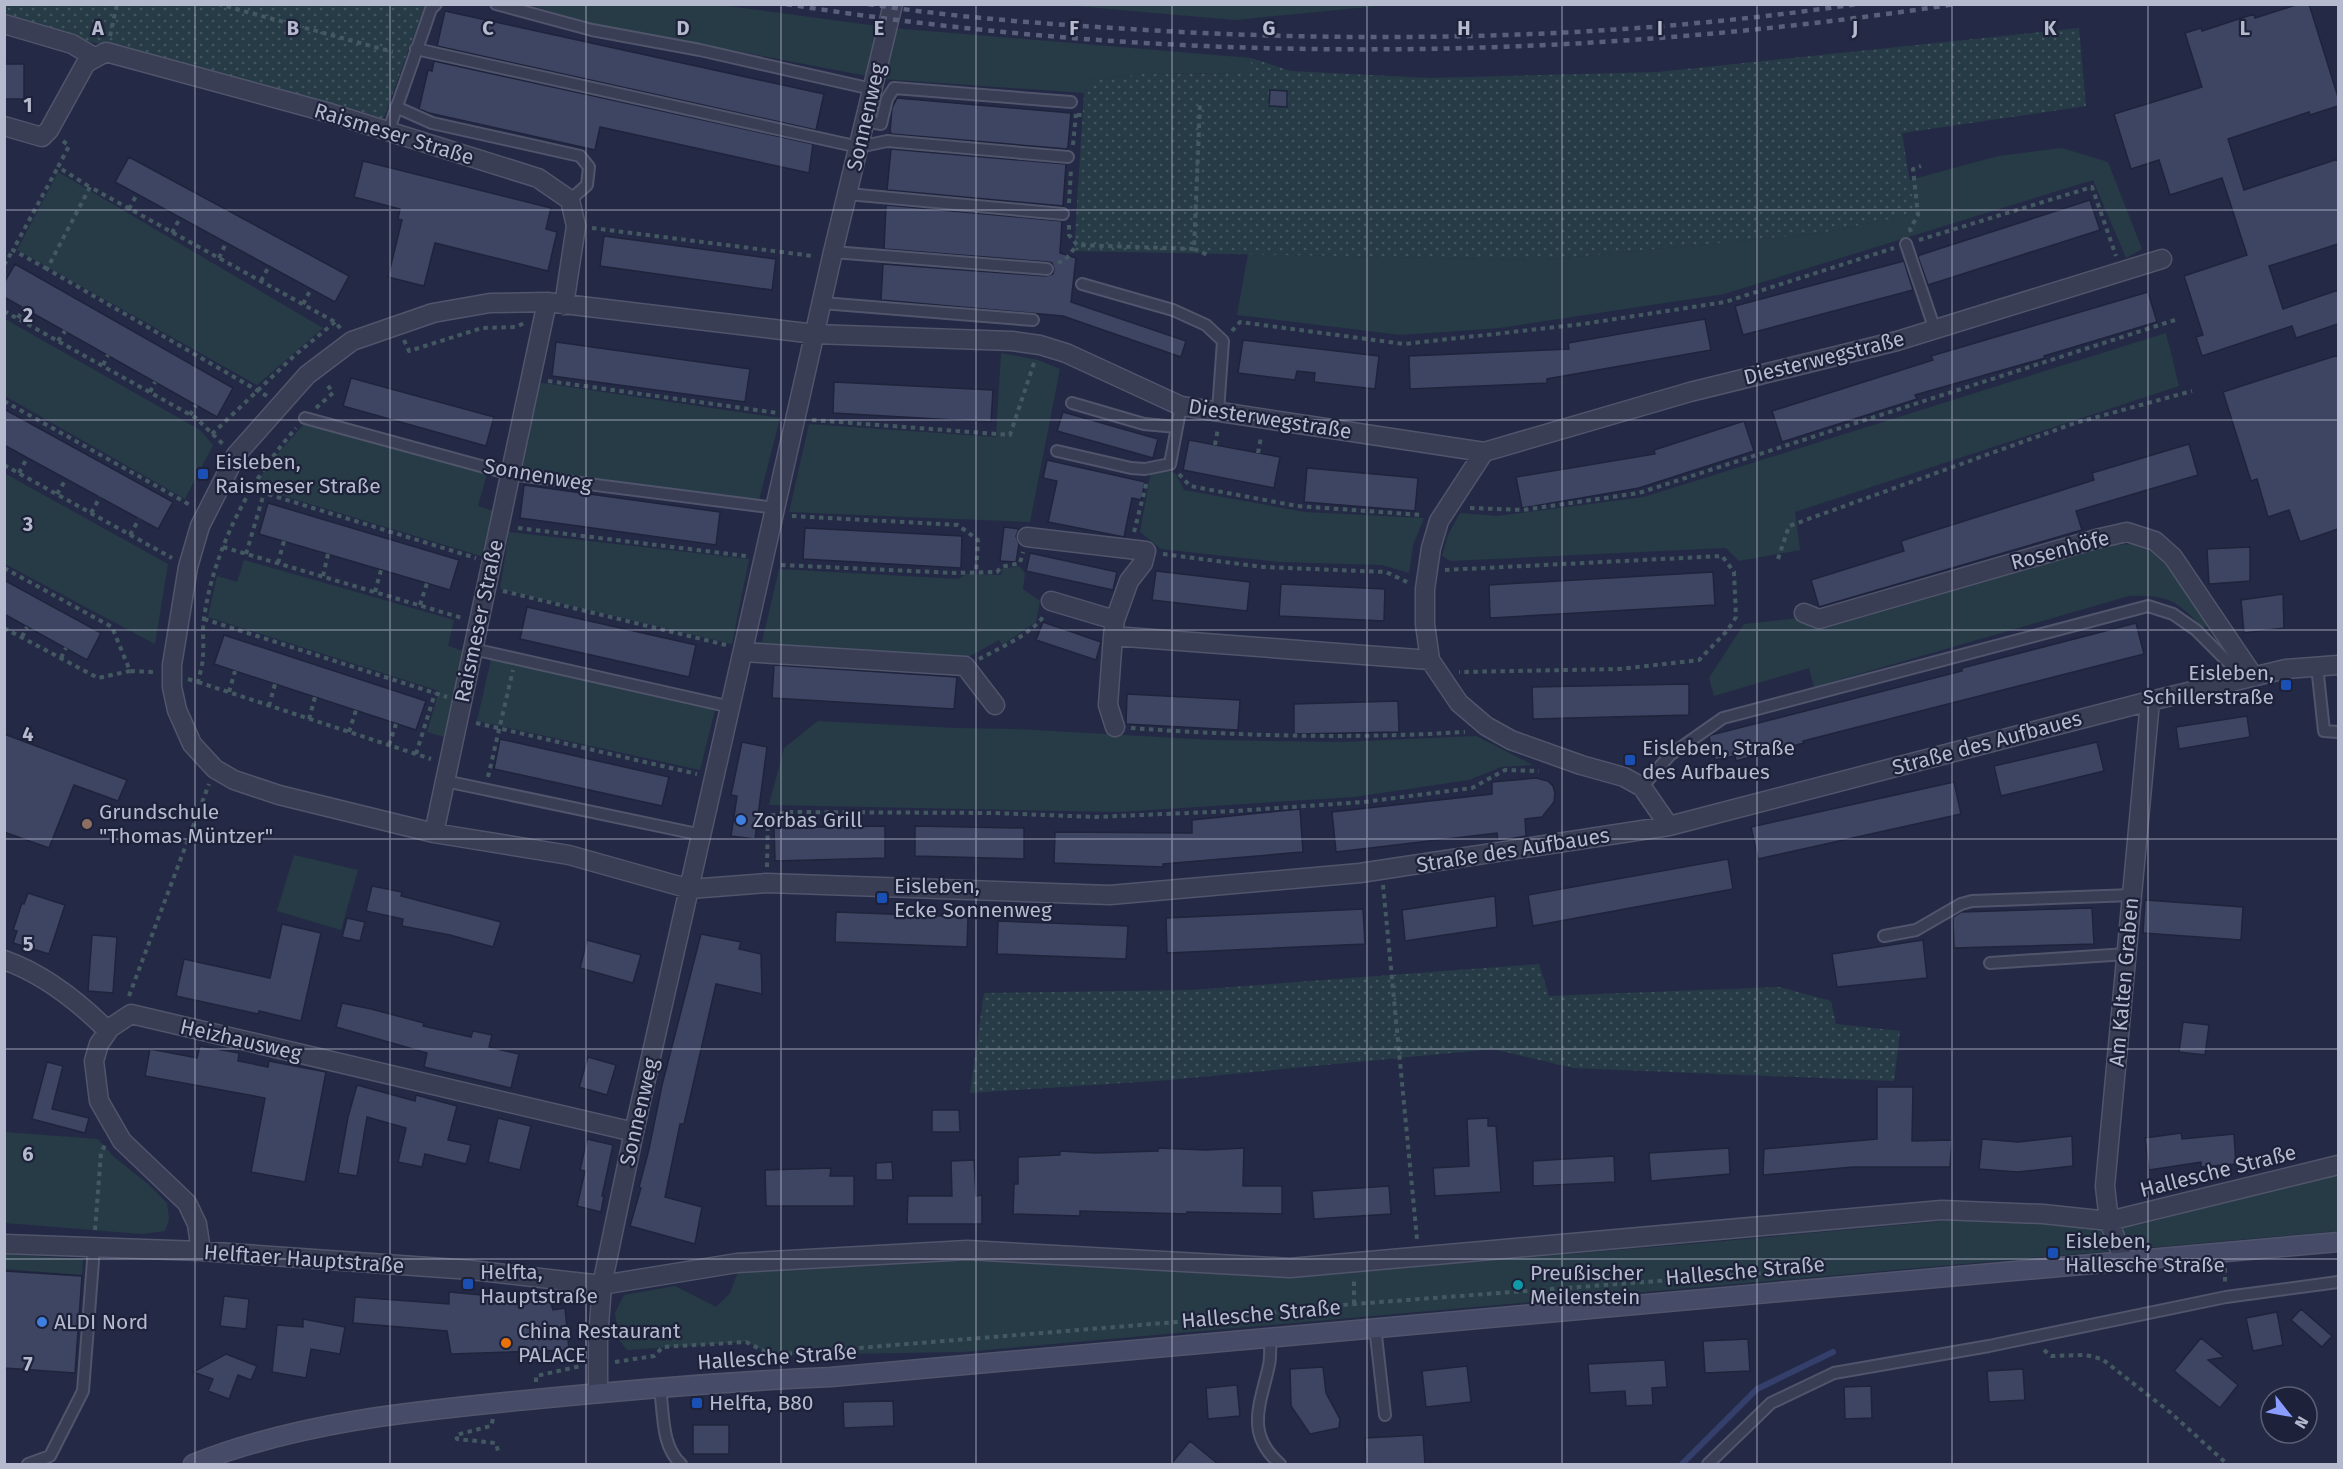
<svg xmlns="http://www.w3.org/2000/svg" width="2343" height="1469" font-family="'Fira Sans',sans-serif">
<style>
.green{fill:#263b46}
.garden{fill:url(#garden-dots)}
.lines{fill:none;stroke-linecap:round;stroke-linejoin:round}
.stream{stroke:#343f6c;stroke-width:6}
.building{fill:#3d4562;stroke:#1f243c;stroke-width:1.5}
.service-casing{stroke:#51556c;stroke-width:14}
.minor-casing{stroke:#51556c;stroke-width:21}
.secondary-casing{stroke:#51556c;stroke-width:21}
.path{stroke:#445862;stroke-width:4;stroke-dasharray:4.5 4.5;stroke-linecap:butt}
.service{stroke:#393e54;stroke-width:10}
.minor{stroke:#393e54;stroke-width:18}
.secondary{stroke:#464b68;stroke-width:18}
.rail{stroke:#5a607c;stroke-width:4.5;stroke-dasharray:6 6;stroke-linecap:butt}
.grid{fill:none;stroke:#b6bace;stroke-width:1.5;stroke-opacity:0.55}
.transit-dot{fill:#1a4fb4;stroke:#1d223a;stroke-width:2}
.shop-dot{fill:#3f7fe0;stroke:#1d223a;stroke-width:2}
.education-dot{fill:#8d6e63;stroke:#1d223a;stroke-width:2}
.culture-dot{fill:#0f9aa8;stroke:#1d223a;stroke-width:2}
.food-dot{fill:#e8710a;stroke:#1d223a;stroke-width:2}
.labels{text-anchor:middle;stroke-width:4.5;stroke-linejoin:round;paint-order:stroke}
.street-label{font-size:21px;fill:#b6bace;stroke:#1d223a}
.poi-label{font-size:21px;fill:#b6bace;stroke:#1d223a;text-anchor:start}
.grid-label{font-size:20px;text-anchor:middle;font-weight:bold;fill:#b6bace;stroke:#1d223a;stroke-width:4.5;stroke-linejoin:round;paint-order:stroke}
</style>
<defs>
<pattern id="garden-dots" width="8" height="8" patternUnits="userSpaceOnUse" patternTransform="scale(1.5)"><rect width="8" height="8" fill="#263b46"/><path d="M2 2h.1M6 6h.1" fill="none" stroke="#435560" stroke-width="1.8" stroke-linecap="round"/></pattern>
</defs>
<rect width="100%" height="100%" fill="#242a45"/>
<path class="green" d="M529,5H721L892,28L1251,58V73L1143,74L1091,80L1084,93L883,79L595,24Z
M1064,5H1388L1235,20Z
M2062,148L2108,162L2142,249L2126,258L2093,180L1724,294L1500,328L1401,335L1237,315L1248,254L1543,260L1821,233L1914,214L1910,180L1998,156Z
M58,172L323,328L257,385L17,250Z
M5,319L200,430L213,445L185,499L5,396Z
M2166,333L2179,386L1795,512L1800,550L1739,561L1726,548L1450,561L1442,556L1448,535L1460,513L1497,516L1644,497Z
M1001,353L1038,360L1060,369L1030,522L789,512L809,424L996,437Z
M536,382L780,418L759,500L535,471L518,465Z
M305,423L487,474L478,506L494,511L484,557L254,487L272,460Z
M1165,469L1176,474L1184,490L1305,512L1424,518L1413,545L1409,573L1382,565L1279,562L1161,549L1140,532L1151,471Z
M4,473L168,564L155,644L5,564Z
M509,532L749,559L732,644L500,589Z
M2136,544L2158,555L2175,570L2211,625L2203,628C2177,601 2168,594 2129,596L1814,687L1809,668L1714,696L1709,678L1744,624L1800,618L1811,628L2107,545Z
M244,560L454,620L448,646L466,652L448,738L427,732L439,691L208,617L217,576L237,582Z
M1019,566L1025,573L1023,589L1040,601L1036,622L1002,645L999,640L963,660L761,646L779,569L958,579L967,574L1001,575L1002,569Z
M491,659L715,710L700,770L477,721Z
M818,721L956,728L1014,729L1213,740L1342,742L1476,736L1533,765L1501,767L1469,780L1354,797L1118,812L769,805L784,748Z
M294,855L358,870L341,930L277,911Z
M4,1132L98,1139L114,1157L148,1184L167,1203L169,1219L165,1231L142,1234L5,1223Z
M2338,1175V1231L963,1352L772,1355L746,1342L627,1350L619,1340L615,1313L624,1295L675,1286L716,1307L730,1293L738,1272L764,1267L937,1257L1291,1277L1713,1242L1965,1219L2092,1226L2097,1230L2139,1225L2323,1177Z
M4,1254L83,1259L82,1275L5,1269Z"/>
<path class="garden" d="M4,5H425L383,120L5,19Z
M2079,28L2086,106L1902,133L1915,214L1821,233L1543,260L1074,251L1084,93L1091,80L1143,74L1251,73V58L1291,71L1429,78L1658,72Z
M1539,964L1549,996L1779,987L1831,1001L1836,1024L1900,1031L1894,1081L1573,1068L1493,1049L1169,1080L970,1093L984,993L1191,990Z"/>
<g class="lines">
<path class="stream" d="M1682,1464L1757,1389L1833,1352"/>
</g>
<path class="building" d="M2299,4H2309L2338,97V106L2310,115L2309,112L2228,139L2244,190L2338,159V244L2269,266L2283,309L2338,290V324L2296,338L2292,326L2202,356L2196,337L2203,335L2184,276L2247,255L2222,178L2170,195L2159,160L2131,169L2114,114L2202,87L2185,33L2201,28L2202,31L2254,14L2255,18Z
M445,11L824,94L816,130L437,46Z
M434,61L813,144L809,173L600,127L595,150L429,113L419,109L428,70L432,71Z
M4,64H24V99H4Z
M1270,90L1287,91V107L1269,106Z
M897,98L1071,113L1068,146L1067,149L892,134L890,132L892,108Z
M891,149L1066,164L1063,206L887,190Z
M129,157L349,276L335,302L115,182Z
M363,161L551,208L546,229L557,232L548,271L435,243L424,286L388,277L402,220L398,219L400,209L354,197Z
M2090,200L2100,230L1928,285L1918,257L1920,255Z
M886,205L1062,221L1060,253L1076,258L1071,302L1186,341L1181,357L1063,316L881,300L883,264L1046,276L1053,274L1054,269L1052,263L1048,262L884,249Z
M604,236L776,259L772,290L600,266Z
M1904,261L1913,290L1743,335L1735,306Z
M15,264L233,388L217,417L4,297V283Z
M2148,292L2157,322L2044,356L2045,358L1915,395L1917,399L1782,442L1772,411L1933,360L1931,356Z
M1705,319L1711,350L1547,379V383L1410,389L1409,356L1569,349L1568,343Z
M1243,340L1379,356L1375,389L1314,382L1315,373L1297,371L1295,380L1238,373Z
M556,342L750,369L745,402L552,376Z
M2338,355V529L2300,542L2289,510L2268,517L2257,479L2251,481L2223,392Z
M351,378L494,417L486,446L343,406Z
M834,382L993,390L991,422L833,413Z
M4,409L173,502L158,529L4,445Z
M1063,412L1158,439L1153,458L1057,431Z
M1744,421L1754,451L1639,488L1522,508L1516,477L1655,454L1654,450Z
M1189,440L1280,457L1274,488L1183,470Z
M2189,444L2198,475L2076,511L2082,530L1819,607L1811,580L1904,551L1901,541L2094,480L2092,473Z
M1047,460L1145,482L1141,500L1132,498L1124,537L1048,522L1057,481L1043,478Z
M1307,468L1418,478L1415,511L1304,502Z
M524,485L720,512L716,545L520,518Z
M268,503L459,560L450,590L259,534Z
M1004,527L1019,529L1016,536L1019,544L1016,562L1000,561Z
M805,528L962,536L961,568L803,559Z
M2250,547V581L2209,584L2207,549Z
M1030,553L1117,572L1113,590L1026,571Z
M1156,571L1250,582L1247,611L1152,600Z
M1713,572L1715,605L1490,618L1489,585Z
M4,580L101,633L87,660L4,614Z
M1281,584L1385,589L1384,621L1279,616Z
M2283,594L2284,628L2244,633L2241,600Z
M527,607L696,645L689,677L520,639Z
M1043,622L1101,642L1096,660L1036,640Z
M2136,623L2144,654L1803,741L1804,743L1736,761L1735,756L1715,760L1709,737L1711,735L1962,671V668Z
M224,635L426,701L416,730L214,664Z
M774,665L957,677L954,709L772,698Z
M1689,684V715L1533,719L1532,687Z
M1127,694L1240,700L1238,730L1126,724Z
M1398,701L1399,732L1294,734V704Z
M2247,716L2250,737L2179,749L2176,727Z
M4,734L127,780L118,801L74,785L49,848L4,832Z
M500,739L669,777L662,806L494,769Z
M742,742L767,747L755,839L731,836L737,796L731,795Z
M2097,742L2104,771L2001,796L1994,766Z
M1536,778L1548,781L1553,786L1555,793L1554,802L1542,817L1525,819L1526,836L1498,841L1497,833L1336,852L1332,812L1492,794V782Z
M1954,782L1961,814L1758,859L1751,827Z
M1300,809L1303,852L1163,864V867L1054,863L1055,832L1192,833V820Z
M885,826V858L775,861L774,828Z
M915,826L1024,828V859L915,856Z
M1728,859L1733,889L1533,926L1528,895Z
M372,886L402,892L401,896L501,922L493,947L450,935L402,926L403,919L366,911Z
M28,893L65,905L49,954L13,943L17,931L13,930L22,903L24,904Z
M1495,896L1497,927L1405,941L1402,910Z
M2145,900L2243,907L2241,940L2143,933Z
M2092,908L2094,944L1954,948L1953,917L1961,912Z
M1363,909L1365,944L1167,953L1166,918Z
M836,912L968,917L967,947L835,942Z
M347,918L365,922L360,941L342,937Z
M998,921L1128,926L1126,959L997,954Z
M282,924L321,933L301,1021L259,1011L258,1014L176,996L184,959L270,978Z
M701,934L741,942L739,949L761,954L762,994L716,984L684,1124H680L665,1197L702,1207L695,1244L630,1226L641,1188L639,1187L649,1149L662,1085Z
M92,935L117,937L113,993L88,991Z
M587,940L641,955L633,983L580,968Z
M1923,940L1927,978L1837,987L1832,954Z
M342,1003L371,1009L424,1023L423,1026L471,1037L473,1031L492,1035L489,1047L519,1054L511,1088L424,1067L427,1053L336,1027Z
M2183,1022L2209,1025L2205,1055L2179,1052Z
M200,1046L239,1053L238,1061L268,1067L269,1061L326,1072L305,1182L251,1172L265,1098L145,1076L150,1049L197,1058Z
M588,1057L616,1065L607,1095L579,1087Z
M47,1062L63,1066L52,1109L89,1118L85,1133L32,1119Z
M357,1085L415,1101L416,1095L457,1106L448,1140L471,1145L466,1164L425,1154L422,1167L398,1162L406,1128L367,1117L357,1176L338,1173L348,1117Z
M1877,1087H1913L1912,1141L1952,1140L1950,1167H1853L1763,1175L1764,1149L1877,1139Z
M932,1110H959L960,1132H932Z
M498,1118L531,1126L520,1170L488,1162Z
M1488,1118V1126H1496L1501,1192L1435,1196L1433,1168L1469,1166L1467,1119Z
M2181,1133L2182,1139L2234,1134L2236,1164L2201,1167V1162L2149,1170L2145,1138Z
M2072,1136L2073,1166L2017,1172L1979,1169L1982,1139L2018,1142Z
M587,1139L613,1145L602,1196H604L601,1212L577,1206L585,1171L580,1170Z
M1158,1148L1206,1150L1244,1148L1243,1186H1282V1214L1187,1212V1214L1080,1211V1216L1013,1214L1014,1184H1018V1157L1060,1155V1151L1095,1153L1158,1151Z
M1729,1148L1730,1174L1651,1181L1649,1153Z
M1614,1156L1615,1182L1533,1186V1161Z
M974,1160L976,1196L982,1195V1224H907L908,1196H952L951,1161Z
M892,1162L893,1180H876V1163Z
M831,1168L830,1176H854V1206H766L765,1170Z
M1389,1186L1391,1214L1314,1219L1312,1191Z
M4,1271L82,1276L75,1373L4,1368Z
M449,1292L550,1301L553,1310L565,1308L569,1350L451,1354L447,1331L353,1323L355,1297L449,1304Z
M224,1296L249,1299L246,1329L220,1326Z
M2301,1309L2332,1336L2322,1347L2291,1320Z
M2277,1312L2283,1345L2253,1351L2246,1318Z
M303,1319L345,1327L340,1354L311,1349L306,1378L272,1372L277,1325L303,1327Z
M2201,1338L2224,1357L2208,1360L2238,1385L2220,1408L2174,1371Z
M1748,1339L1750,1371L1705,1373L1703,1341Z
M226,1354L257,1366L251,1380L238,1375L229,1399L208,1391L213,1379L193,1372Z
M1665,1360L1667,1387L1652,1388L1653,1405L1626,1406L1625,1391L1590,1393L1588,1364Z
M1467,1366L1471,1402L1426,1407L1422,1371Z
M1323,1367L1326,1393L1340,1419L1339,1428L1310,1434L1291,1406L1290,1369Z
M2023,1369L2025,1400L1989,1402L1987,1371Z
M1237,1385L1240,1416L1208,1419L1206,1388Z
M1871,1386L1872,1418L1845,1419L1844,1387Z
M893,1401L894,1426L844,1428L843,1402Z
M693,1425H729V1454H693Z
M1423,1435L1425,1464H1366L1365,1438Z
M1190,1441L1218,1464H1171Z"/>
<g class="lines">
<g class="service-casing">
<path id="service" d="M496,4L592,30L700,50L872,89
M416,49L859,147L887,141L1068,157
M396,107L432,123L580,156L589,167L587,185L570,200
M865,121L881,124L887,99L894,88L1071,102
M388,132L431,9L436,4
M848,194L1063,214
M1906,244L1935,330
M833,252L1047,269
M1082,284L1173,310L1206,325L1223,341L1218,411
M822,303L1033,320
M1072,403L1144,424L1177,427
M305,418L510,474L776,508
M1057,451L1131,468L1145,469L1170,464L1181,406
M473,649L731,707
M2317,666L2324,731L2338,732
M445,781L702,835
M1642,787L1670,755L1723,718L2148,606L2173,614L2196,630L2245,679
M1884,936L1916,930L1961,904L1972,901L2132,895
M1990,963L2127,954
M1375,1327L1385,1415
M1270,1336C1270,1345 1271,1356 1269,1365C1261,1403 1244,1433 1280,1464
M660,1389C664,1414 661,1446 681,1464
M28,1464L50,1456L83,1391L94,1248
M1708,1464L1771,1403L1834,1373L1989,1346L2226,1297L2338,1282"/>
</g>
<g class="minor-casing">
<path id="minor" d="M4,24L72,44L94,57
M4,126L42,137L49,130L86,63L106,52L330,113L538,178L570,200L576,226L564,305
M2162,259L1897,341L1690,392L1484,452L1181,406L1066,353L1040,345L1012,341L815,334L547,302L490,303L433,313L352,341L307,375L236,455L200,526L188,567L172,665V687L177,710L192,744L215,769L234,780L279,795L434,833L569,855L690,889L767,883L1110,895L1360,873L1669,826L2150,701L2286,669L2338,665
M1484,452L1439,521L1431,548L1425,589V624L1430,660L1459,703L1486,726L1511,740L1581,765L1624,777L1642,787L1669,826
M1027,537L1146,551L1143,563L1129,581L1115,620
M1051,601L1115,620L1113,636L1430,660
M1804,613L1819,619L2096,539L2127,532L2155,541L2173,557L2254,677
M1113,636L1108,705L1115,727
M743,652L965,666L995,705
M434,833L547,302
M4,960C44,974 78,1001 108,1031
M4,1244L201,1251L471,1270L602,1285L737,1263L967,1250L1290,1268L1942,1210L2043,1214L2109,1221L2338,1165
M201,1251L197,1224L187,1203L122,1141L99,1101L94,1061L99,1044L110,1028L131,1014L634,1132
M2124,1261L2109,1221L2105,1186L2150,701
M598,1393V1339L602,1285L634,1132L833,252L893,4"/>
</g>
<g class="secondary-casing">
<path id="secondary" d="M193,1464C298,1422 414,1411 527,1400C628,1390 729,1381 831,1377L2338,1242"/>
</g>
<path class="path" d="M218,4L393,52
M110,36L117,4
M1077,115H1086
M63,141L69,146L58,167L90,187
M1073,145L1076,114
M1069,203L1071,169
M129,209L137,194
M1069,225V235L1077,245L1194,249L1200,103
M592,228L813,256
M1911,232L1910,229L1918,215L1913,169L1921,166
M172,233L180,218
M1919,240L2092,187L2116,256
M1194,249L1208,255
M219,258L226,243
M1058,263L1065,260L1077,245
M4,265L13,250
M47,269L13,250L58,167
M261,281L269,266
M303,304L311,289
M4,311L196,418L224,445
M18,318L24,308
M1232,331L1240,322L1404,344L1495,334L1583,324L1725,302L1894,248
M404,340L409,351L482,328L516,327L524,323
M58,341L65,331
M103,365L108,355
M548,381L778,413
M150,392L155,382
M267,396L47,269L90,187L335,322L341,329
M4,401L192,506
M316,408L333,393L326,383
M190,415L196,405
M812,420L1010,435L1034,363
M212,434L294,356L335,322
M1215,445L1218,428
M1258,453L1261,437
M4,465L172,558
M19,473L27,458
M1179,474L1190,486L1297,506L1422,515
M251,489L476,558
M57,494L66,479
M1470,508L1523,510L1639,493L2178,319
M91,513L100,497
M792,516L958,525L978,540L976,573
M518,528L746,556
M1134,532L1147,481
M130,535L139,519
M223,547L462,618
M246,554L264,493
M1163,554L1263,567L1386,572L1407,582
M1778,559L1789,526L2075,423L2192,391
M278,563L284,541
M781,565L955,573L997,572L1001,567L1020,563L1023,552
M4,568L112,627L130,671L154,672
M1445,570L1722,556L1734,572L1736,617L1727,631L1699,660L1620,669L1459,672
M323,576L328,554
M503,591L726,645
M375,592L381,570
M420,605L427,583
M204,619L447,697
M4,628L98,678L130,671
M22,637L27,627
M61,658L66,648
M979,659C998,649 1034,633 1044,615
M188,679L198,682C200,673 203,664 203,655C204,643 202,630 204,618C214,548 250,480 296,428
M198,682L431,759
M229,692L235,671
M269,706L275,684
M309,719L315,697
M476,723L697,774
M1131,728C1242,736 1354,739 1465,732
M349,732L356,710
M389,745L396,724
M416,754L435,693
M488,777L513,670
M767,867L768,816L789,812L995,813L1095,817L1234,811L1364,802L1472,788L1505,770L1539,771
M1383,885L1417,1239
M129,996L209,784
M95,1230L101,1153L105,1145
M2225,1268V1284
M1354,1304V1278
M2044,1350L2051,1356L2086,1355L2102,1359L2171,1413L2227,1464
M615,1362L654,1356L663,1347L746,1342L772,1355L1189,1321L1354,1304L1764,1273
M536,1382V1376L581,1366
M493,1419L491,1426L456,1435L457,1439L496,1443L498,1451"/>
<use href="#service" class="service"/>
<use href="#minor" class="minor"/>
<use href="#secondary" class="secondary"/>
<path class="rail" d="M786,4C1174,66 1568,63 1956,4
M868,4C972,20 1076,26 1181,32C1405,43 1634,37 1857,4"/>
</g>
<path class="grid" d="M195,4V1464M390,4V1464M586,4V1464M781,4V1464M976,4V1464M1172,4V1464M1367,4V1464M1562,4V1464M1757,4V1464M1952,4V1464M2148,4V1464M4,210H2338M4,420H2338M4,630H2338M4,839H2338M4,1049H2338M4,1259H2338"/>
<g class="transit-dot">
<rect x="197" y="468" width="12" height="12" rx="3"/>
<rect x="2280" y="679" width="12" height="12" rx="3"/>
<rect x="1624" y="754" width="12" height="12" rx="3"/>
<rect x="876" y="892" width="12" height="12" rx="3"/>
<rect x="2047" y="1247" width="12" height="12" rx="3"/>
<rect x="462" y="1278" width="12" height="12" rx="3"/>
<rect x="691" y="1397" width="12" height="12" rx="3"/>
</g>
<g class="shop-dot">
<circle cx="741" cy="820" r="6"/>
<circle cx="42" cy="1322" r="6"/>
</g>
<circle class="education-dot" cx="87" cy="824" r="6"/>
<circle class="culture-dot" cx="1518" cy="1285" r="6"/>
<circle class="food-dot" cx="506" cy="1343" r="6"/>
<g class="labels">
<g class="street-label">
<text transform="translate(866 117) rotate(-77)" y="7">Sonnenweg</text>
<text transform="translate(394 134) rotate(17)" y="7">Raismeser Straße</text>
<text transform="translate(1824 358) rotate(-14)" y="7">Diesterwegstraße</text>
<text transform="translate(1270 419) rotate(9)" y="7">Diesterwegstraße</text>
<text transform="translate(538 475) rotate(10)" y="7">Sonnenweg</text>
<text transform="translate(2060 550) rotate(-15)" y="7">Rosenhöfe</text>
<text transform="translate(479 621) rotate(-78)" y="7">Raismeser Straße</text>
<text transform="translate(1987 743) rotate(-15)" y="7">Straße des Aufbaues</text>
<text transform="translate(1513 850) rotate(-9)" y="7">Straße des Aufbaues</text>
<text transform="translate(2124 982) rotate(-85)" y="7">Am Kalten Graben</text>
<text transform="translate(241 1040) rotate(13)" y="7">Heizhausweg</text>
<text transform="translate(639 1112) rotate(-77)" y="7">Sonnenweg</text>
<text transform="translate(2218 1171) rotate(-14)" y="7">Hallesche Straße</text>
<text transform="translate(304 1259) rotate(4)" y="7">Helftaer Hauptstraße</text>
<text transform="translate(1745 1271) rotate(-5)" y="7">Hallesche Straße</text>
<text transform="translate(1261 1314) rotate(-5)" y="7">Hallesche Straße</text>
<text transform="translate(777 1357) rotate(-4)" y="7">Hallesche Straße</text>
</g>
<g class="poi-label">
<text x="215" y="469">Eisleben,<tspan x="215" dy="24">Raismeser Straße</tspan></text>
<text x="2274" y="680" text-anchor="end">Eisleben,<tspan x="2274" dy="24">Schillerstraße</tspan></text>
<text x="1642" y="755">Eisleben, Straße<tspan x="1642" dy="24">des Aufbaues</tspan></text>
<text x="99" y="819">Grundschule<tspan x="99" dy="24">"Thomas Müntzer"</tspan></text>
<text x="753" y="827">Zorbas Grill</text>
<text x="894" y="893">Eisleben,<tspan x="894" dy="24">Ecke Sonnenweg</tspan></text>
<text x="2065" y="1248">Eisleben,<tspan x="2065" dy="24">Hallesche Straße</tspan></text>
<text x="480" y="1279">Helfta,<tspan x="480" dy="24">Hauptstraße</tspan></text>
<text x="1530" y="1280">Preußischer<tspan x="1530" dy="24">Meilenstein</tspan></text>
<text x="54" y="1329">ALDI Nord</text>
<text x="518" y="1338">China Restaurant<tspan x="518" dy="24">PALACE</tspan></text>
<text x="709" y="1410">Helfta, B80</text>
</g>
</g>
<g class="grid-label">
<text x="98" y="35">A</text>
<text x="293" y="35">B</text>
<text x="488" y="35">C</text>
<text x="683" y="35">D</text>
<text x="879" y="35">E</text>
<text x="1074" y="35">F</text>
<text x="1269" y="35">G</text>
<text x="1464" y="35">H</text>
<text x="1660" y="35">I</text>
<text x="1855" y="35">J</text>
<text x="2050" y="35">K</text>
<text x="2245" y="35">L</text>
<text x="28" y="112">1</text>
<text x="28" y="322">2</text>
<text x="28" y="531">3</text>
<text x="28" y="741">4</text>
<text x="28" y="951">5</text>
<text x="28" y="1161">6</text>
<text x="28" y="1371">7</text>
</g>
<rect width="2343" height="1469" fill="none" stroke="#b6bace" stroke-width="12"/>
<g transform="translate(2289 1415) rotate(121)"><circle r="28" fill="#1d223a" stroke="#5a5f75" stroke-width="1.5"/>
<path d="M0-4.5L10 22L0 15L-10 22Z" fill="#8a9cff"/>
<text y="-9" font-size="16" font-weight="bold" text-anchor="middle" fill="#b6bace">N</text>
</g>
</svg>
